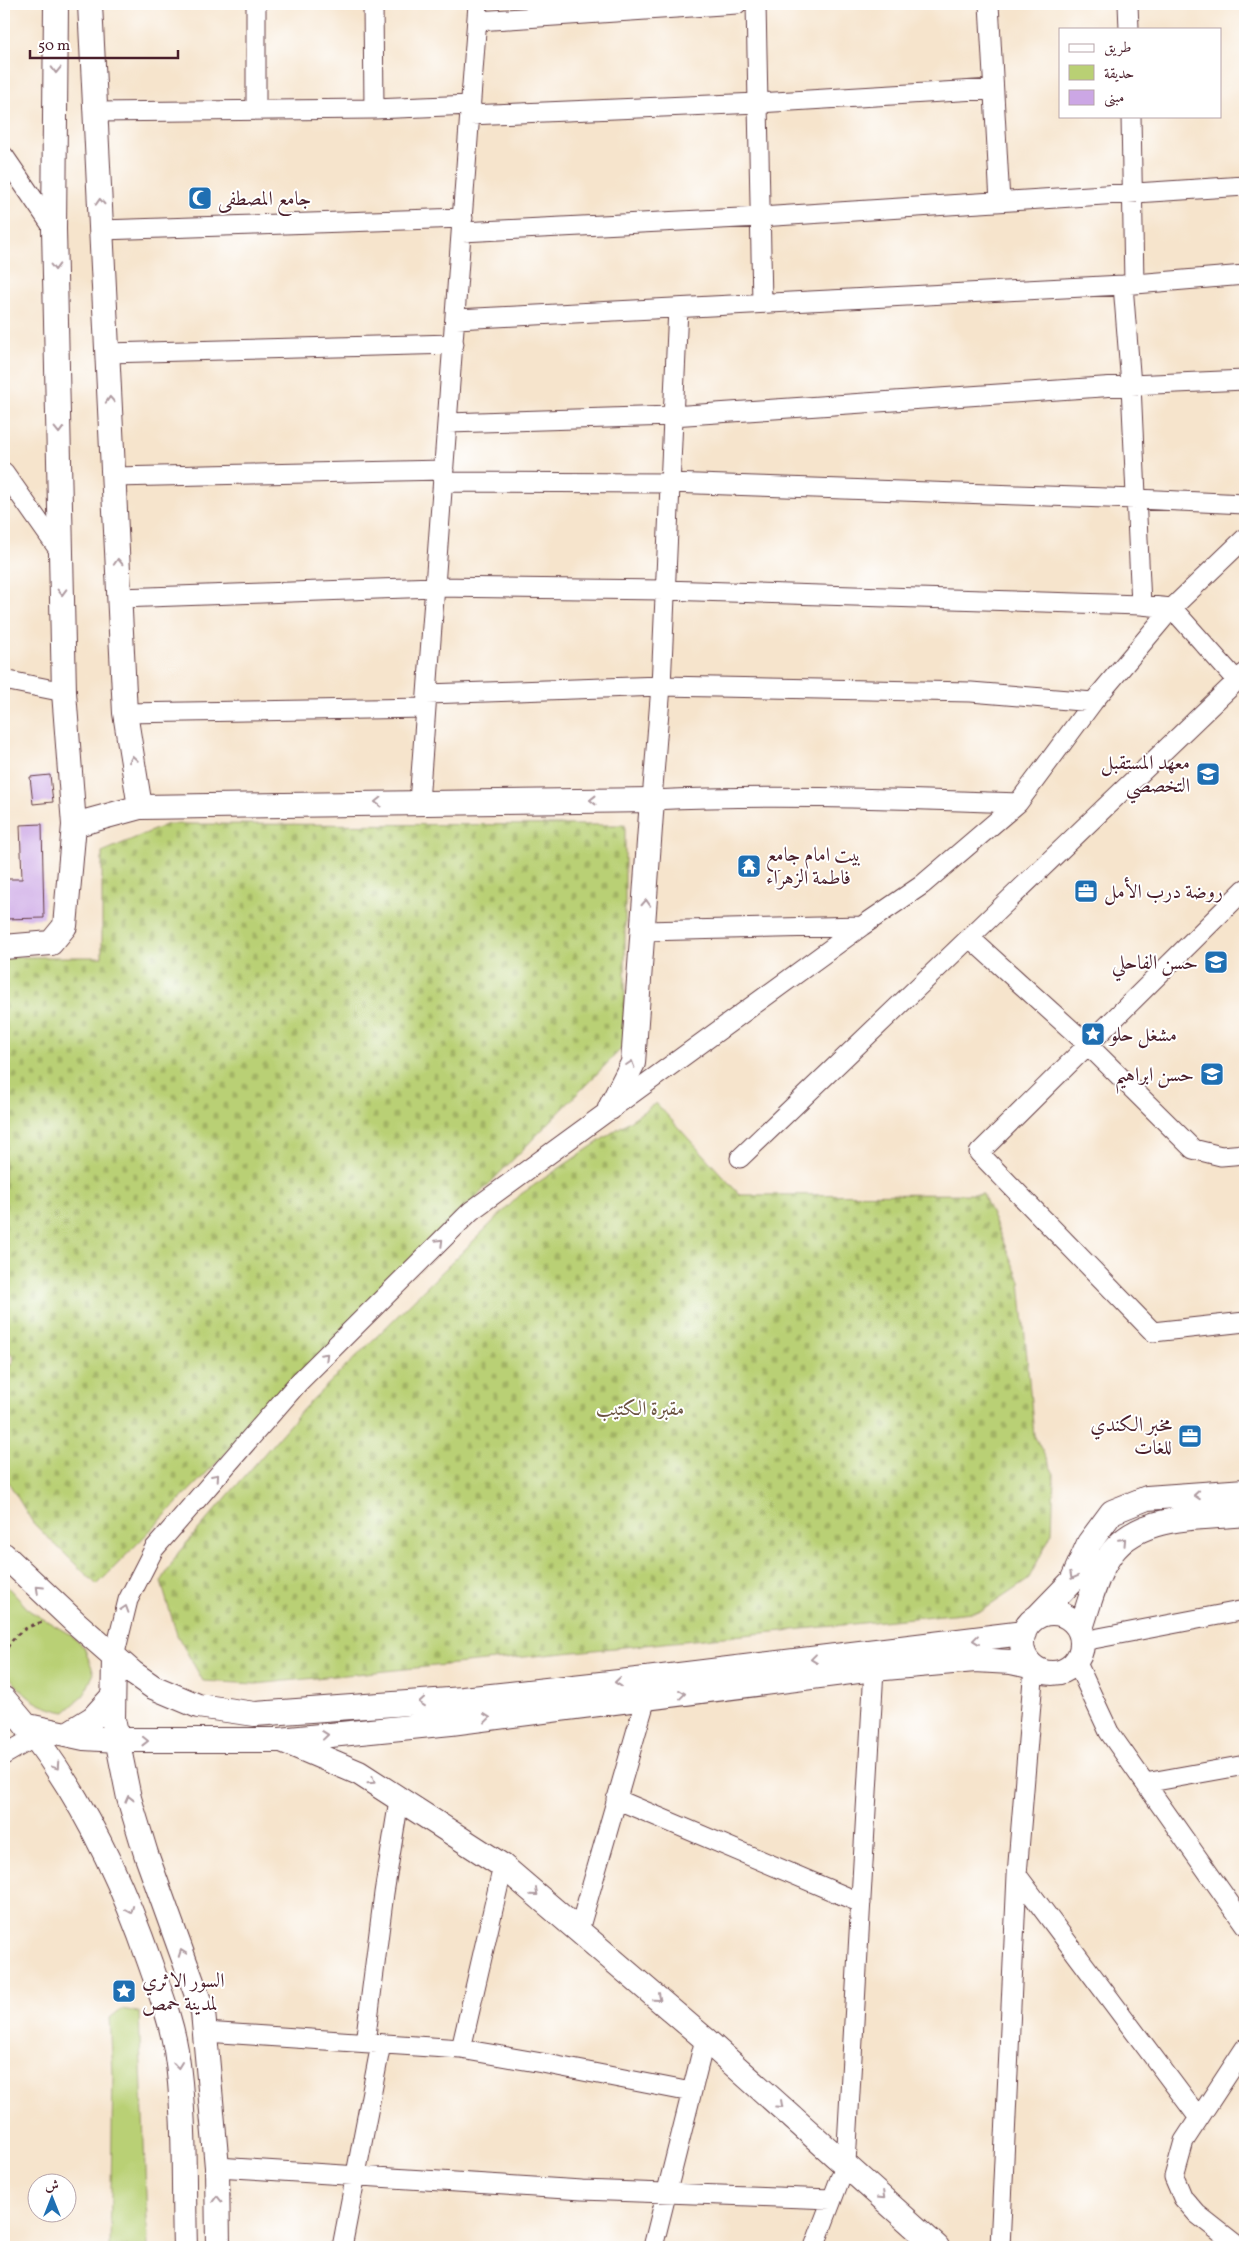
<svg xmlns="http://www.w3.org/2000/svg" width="1249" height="2251" font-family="Vollkorn,Amiri,serif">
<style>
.green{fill:#b9d074;stroke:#827850}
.cemetery{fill:url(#cemetery-stones);stroke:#827850}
.building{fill:#cca7e5}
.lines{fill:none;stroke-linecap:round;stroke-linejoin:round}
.minor-casing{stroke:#643d43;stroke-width:21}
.major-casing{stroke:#643d43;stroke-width:26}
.path{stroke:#643d43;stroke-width:3;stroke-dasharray:4 4;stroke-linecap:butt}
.minor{stroke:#fff;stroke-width:19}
.major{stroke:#fff;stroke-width:24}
.oneway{stroke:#ae9aa0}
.labels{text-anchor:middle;stroke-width:4;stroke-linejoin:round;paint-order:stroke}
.poi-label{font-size:20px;fill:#4a1f2b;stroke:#fff;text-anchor:start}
.park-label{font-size:20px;fill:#6b5441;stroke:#fff}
</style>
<defs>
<pattern id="cemetery-stones" width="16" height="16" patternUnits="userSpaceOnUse" patternTransform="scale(1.25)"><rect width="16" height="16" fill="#b9d074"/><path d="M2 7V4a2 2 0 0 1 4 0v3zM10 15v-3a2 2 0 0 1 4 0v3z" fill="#a1b265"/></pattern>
</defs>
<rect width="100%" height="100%" fill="#fff"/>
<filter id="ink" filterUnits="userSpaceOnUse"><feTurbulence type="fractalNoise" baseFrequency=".02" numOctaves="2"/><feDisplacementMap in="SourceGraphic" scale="10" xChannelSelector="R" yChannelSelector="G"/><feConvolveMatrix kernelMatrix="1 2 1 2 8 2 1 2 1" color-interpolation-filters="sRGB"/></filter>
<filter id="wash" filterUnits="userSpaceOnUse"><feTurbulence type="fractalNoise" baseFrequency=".0096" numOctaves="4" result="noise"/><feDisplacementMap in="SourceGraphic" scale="20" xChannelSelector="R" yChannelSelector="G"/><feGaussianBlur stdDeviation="1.12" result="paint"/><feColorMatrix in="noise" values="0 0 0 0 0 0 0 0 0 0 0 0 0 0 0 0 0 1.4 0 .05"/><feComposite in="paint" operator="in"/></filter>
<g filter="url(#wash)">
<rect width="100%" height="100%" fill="#f6e4cc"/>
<path class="green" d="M4,1583L30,1611L69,1634L84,1647L94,1673L84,1695L65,1712C32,1705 25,1696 4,1670Z
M121,2009L139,2012L148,2247H110L113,2074L110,2018Z"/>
<path class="cemetery" d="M168,824L625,825V1045L97,1585L33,1523L4,1475V1376L14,1359L4,1342V957H102V852Z
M656,1103L740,1195L983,1194L1020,1281L1034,1435L1054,1474L1052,1533L1028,1580L982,1611L256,1684L203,1681L177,1635L161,1582L178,1553L304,1408L521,1194Z"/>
<g id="blocks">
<path class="building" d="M50,775L53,802L33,804L30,777Z
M42,824L44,918L4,919V879H22L20,825Z"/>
</g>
</g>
<g filter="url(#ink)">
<use href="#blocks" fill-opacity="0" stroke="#643d43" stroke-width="1"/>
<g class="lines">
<g class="minor-casing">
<path id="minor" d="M256,4V110
M373,4L374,109
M756,4L762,303
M989,4L1000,202
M1128,4L1129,29
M477,21L737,4
M96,112L374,109L471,105
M470,115L758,103L993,89
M1131,116L1134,284
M4,156L54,229
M101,230L463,218
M462,232L760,217L1245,186
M1123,285L1131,385L1141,605
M678,308L661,686L652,800C774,794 896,799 1018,803
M456,319L1123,285L1245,275
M107,353L454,344
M448,423L672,416L1131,385L1245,380
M4,472L61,553
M114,477L444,470
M443,482L669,483L1136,499L1245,504
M120,598L435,587L664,590L1141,605L1172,608L1237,681H1245
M4,680L64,692
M427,694L661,686L971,692L1093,702
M125,713L426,708
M419,802L478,4
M1245,889L979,1153L1153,1332L1245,1322
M644,931L862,926
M970,938L1088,1045L1193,1149L1221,1156L1245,1154
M740,1158L1245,673
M1083,1641L1245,1610
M114,1657L128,1600L154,1549L299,1382L471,1211L862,926L922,885L1018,803L1093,702L1172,608L1245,538
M1076,1661L1109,1732L1245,1925
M4,1755L35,1737
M1145,1783L1245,1765
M616,1799L861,1903
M1017,1875L1199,2118
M579,1930L646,1698
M205,2032L461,2049L542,2063L691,2092
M365,2043L384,1893L399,1800
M461,2049L503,1866
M217,2167L582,2190L832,2199
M342,2247L381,2044
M653,2247L705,2039
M814,2247L846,2163L874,1669
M1000,2247L1017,1875L1034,1667
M1239,2247L1197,2214L1183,2198L1174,2177L1184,2141L1245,2048"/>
</g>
<g class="major-casing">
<path id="major" d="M56,4L54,229L64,692L74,825
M90,4L125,713L140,807
M4,947L51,943L65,926L74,825L140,807L652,800L633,1063L610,1108
M4,1555L75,1622L133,1673L153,1687L198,1706L255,1714L463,1699L646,1679L1024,1633
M1022 1643a30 30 0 1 1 60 0a30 30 0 1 1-60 0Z
M1038,1616L1072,1581L1089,1543L1112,1512L1147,1498L1245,1491
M1080,1631C1088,1608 1094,1581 1107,1560C1134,1513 1198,1519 1245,1514
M114,1657L113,1719L129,1798L146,1854L203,2012L217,2167L218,2247
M4,1699C71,1775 117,1867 150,1963C160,1992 171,2020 176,2050C186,2114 183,2182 185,2247
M28,1726L84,1738L117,1740H280L451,1723L874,1669L975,1660L1011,1662L1034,1667
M67,1734L93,1718L113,1696
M284,1741L359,1773L503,1866L705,2039L937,2247"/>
</g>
<path class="path" d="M4,1655C10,1637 26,1625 44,1622"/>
<use href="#minor" class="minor"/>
<use href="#major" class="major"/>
</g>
<defs><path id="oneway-chevron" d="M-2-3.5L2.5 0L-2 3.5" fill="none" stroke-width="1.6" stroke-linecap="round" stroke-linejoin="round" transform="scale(1.25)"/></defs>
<g class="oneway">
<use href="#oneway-chevron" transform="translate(56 70) rotate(91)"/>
<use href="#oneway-chevron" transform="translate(100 202) rotate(-93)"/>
<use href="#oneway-chevron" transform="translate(55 267) rotate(89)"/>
<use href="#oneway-chevron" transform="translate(110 400) rotate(-93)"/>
<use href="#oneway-chevron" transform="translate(59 430) rotate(89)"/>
<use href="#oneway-chevron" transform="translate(118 562) rotate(-93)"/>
<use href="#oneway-chevron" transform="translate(62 592) rotate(89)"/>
<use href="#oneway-chevron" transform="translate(133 759) rotate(-99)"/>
<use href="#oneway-chevron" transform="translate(593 800) rotate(180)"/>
<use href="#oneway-chevron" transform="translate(378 802) rotate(179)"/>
<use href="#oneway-chevron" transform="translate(646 903) rotate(-87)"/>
<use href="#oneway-chevron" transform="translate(631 1064) rotate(-72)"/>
<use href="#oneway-chevron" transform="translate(440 1242) rotate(-45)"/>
<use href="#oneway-chevron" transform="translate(325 1356) rotate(-45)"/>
<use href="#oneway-chevron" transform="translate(216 1477) rotate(-49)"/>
<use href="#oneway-chevron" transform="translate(1197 1495) rotate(176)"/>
<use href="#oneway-chevron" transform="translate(1123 1541) rotate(-47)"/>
<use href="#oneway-chevron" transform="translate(1073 1576) rotate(118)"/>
<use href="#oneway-chevron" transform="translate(39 1589) rotate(-136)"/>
<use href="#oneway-chevron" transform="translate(125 1609) rotate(-72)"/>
<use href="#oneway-chevron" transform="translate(976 1640) rotate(173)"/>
<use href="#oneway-chevron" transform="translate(814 1659) rotate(173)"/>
<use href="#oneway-chevron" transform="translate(618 1682) rotate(174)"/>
<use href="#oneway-chevron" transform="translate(682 1694) rotate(-7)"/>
<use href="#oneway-chevron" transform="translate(422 1702) rotate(175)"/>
<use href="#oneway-chevron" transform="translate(487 1718) rotate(-7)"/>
<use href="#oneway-chevron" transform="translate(325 1735) rotate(-6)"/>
<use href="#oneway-chevron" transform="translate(145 1741) rotate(1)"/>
<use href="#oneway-chevron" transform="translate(56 1766) rotate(56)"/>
<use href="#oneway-chevron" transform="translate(372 1781) rotate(34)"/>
<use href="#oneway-chevron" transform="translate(129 1799) rotate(-104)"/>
<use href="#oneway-chevron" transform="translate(535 1893) rotate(41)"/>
<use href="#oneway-chevron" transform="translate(130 1910) rotate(68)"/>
<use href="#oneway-chevron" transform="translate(182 1953) rotate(-110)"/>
<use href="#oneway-chevron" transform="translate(658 1998) rotate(41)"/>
<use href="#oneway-chevron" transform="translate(178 2065) rotate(83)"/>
<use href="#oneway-chevron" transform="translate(780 2105) rotate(42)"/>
<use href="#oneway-chevron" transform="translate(882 2196) rotate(43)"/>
<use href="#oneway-chevron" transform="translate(217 2199) rotate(-91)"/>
</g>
</g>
<defs>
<g id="mosque-square" transform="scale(1.25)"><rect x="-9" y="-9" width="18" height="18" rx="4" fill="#1f6fb2" stroke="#fff"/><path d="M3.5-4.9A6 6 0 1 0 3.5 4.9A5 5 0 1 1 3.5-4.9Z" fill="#fff"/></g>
<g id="school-square" transform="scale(1.25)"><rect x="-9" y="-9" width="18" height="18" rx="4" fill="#1f6fb2" stroke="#fff"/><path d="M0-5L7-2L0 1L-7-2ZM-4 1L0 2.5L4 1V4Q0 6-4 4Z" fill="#fff"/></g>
<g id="temple-square" transform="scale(1.25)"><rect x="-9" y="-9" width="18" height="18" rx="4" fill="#1f6fb2" stroke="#fff"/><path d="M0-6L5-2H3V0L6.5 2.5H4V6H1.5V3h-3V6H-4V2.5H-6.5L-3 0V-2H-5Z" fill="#fff"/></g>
<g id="office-square" transform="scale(1.25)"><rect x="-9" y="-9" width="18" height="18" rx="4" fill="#1f6fb2" stroke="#fff"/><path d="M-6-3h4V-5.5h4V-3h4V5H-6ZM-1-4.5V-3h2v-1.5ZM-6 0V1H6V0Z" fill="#fff"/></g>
<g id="sight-square" transform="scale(1.25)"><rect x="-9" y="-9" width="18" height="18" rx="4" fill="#1f6fb2" stroke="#fff"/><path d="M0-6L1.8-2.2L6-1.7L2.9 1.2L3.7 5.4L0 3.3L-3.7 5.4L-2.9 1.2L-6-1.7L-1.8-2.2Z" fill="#fff"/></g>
</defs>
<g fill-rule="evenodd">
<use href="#mosque-square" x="200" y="198"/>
<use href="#school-square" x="1208" y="774"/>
<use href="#temple-square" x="749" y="866"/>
<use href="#office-square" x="1086" y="891"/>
<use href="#school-square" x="1216" y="962"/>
<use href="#sight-square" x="1093" y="1034"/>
<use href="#school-square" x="1212" y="1074"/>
<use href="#office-square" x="1190" y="1436"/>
<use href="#sight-square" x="124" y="1991"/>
</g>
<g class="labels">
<g class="poi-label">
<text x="218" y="205">جامع المصطفى</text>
<text x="1190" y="769" text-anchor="end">معهد المستقبل<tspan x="1190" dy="23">التخصصي</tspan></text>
<text x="766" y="861">بيت امام جامع<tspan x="766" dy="23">فاطمة الزهراء</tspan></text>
<text x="1104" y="898">روضة درب الأمل</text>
<text x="1198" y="969" text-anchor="end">حسن الفاحلي</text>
<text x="1110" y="1041">مشغل حلو</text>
<text x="1194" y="1081" text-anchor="end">حسن ابراهيم</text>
<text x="1172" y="1431" text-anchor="end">مخبر الكندي<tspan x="1172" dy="23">للغات</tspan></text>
<text x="142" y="1987">السور الاثري<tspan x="142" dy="23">لمدينة حمص</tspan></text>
</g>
<g class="park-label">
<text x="640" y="1415">مقبرة الكتيب</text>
</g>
</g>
<rect width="1249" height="2251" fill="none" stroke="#fff" stroke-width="20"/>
<rect x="1059" y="28" width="162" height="90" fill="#ffffff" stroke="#b7a5aa"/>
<rect x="1069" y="44" width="25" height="8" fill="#ffffff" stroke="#b7a5aa"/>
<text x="1104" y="52" font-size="15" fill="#4a1f2b">طريق</text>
<rect x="1069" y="65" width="25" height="15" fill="#b9d074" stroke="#b7a5aa"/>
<text x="1104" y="78" font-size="15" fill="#4a1f2b">حديقة</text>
<rect x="1069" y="90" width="25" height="15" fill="#cca7e5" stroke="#b7a5aa"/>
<text x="1104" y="102" font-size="15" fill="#4a1f2b">مبنى</text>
<g transform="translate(52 2198)"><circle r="24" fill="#ffffff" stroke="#b7a5aa"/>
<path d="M0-4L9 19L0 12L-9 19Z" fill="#1f6fb2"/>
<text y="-8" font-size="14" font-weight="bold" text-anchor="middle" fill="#4a1f2b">ش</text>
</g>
<path d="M30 50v8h148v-8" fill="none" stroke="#4a1f2b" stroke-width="2.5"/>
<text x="38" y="50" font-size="15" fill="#4a1f2b" stroke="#ffffff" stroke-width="4" paint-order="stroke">50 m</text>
</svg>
